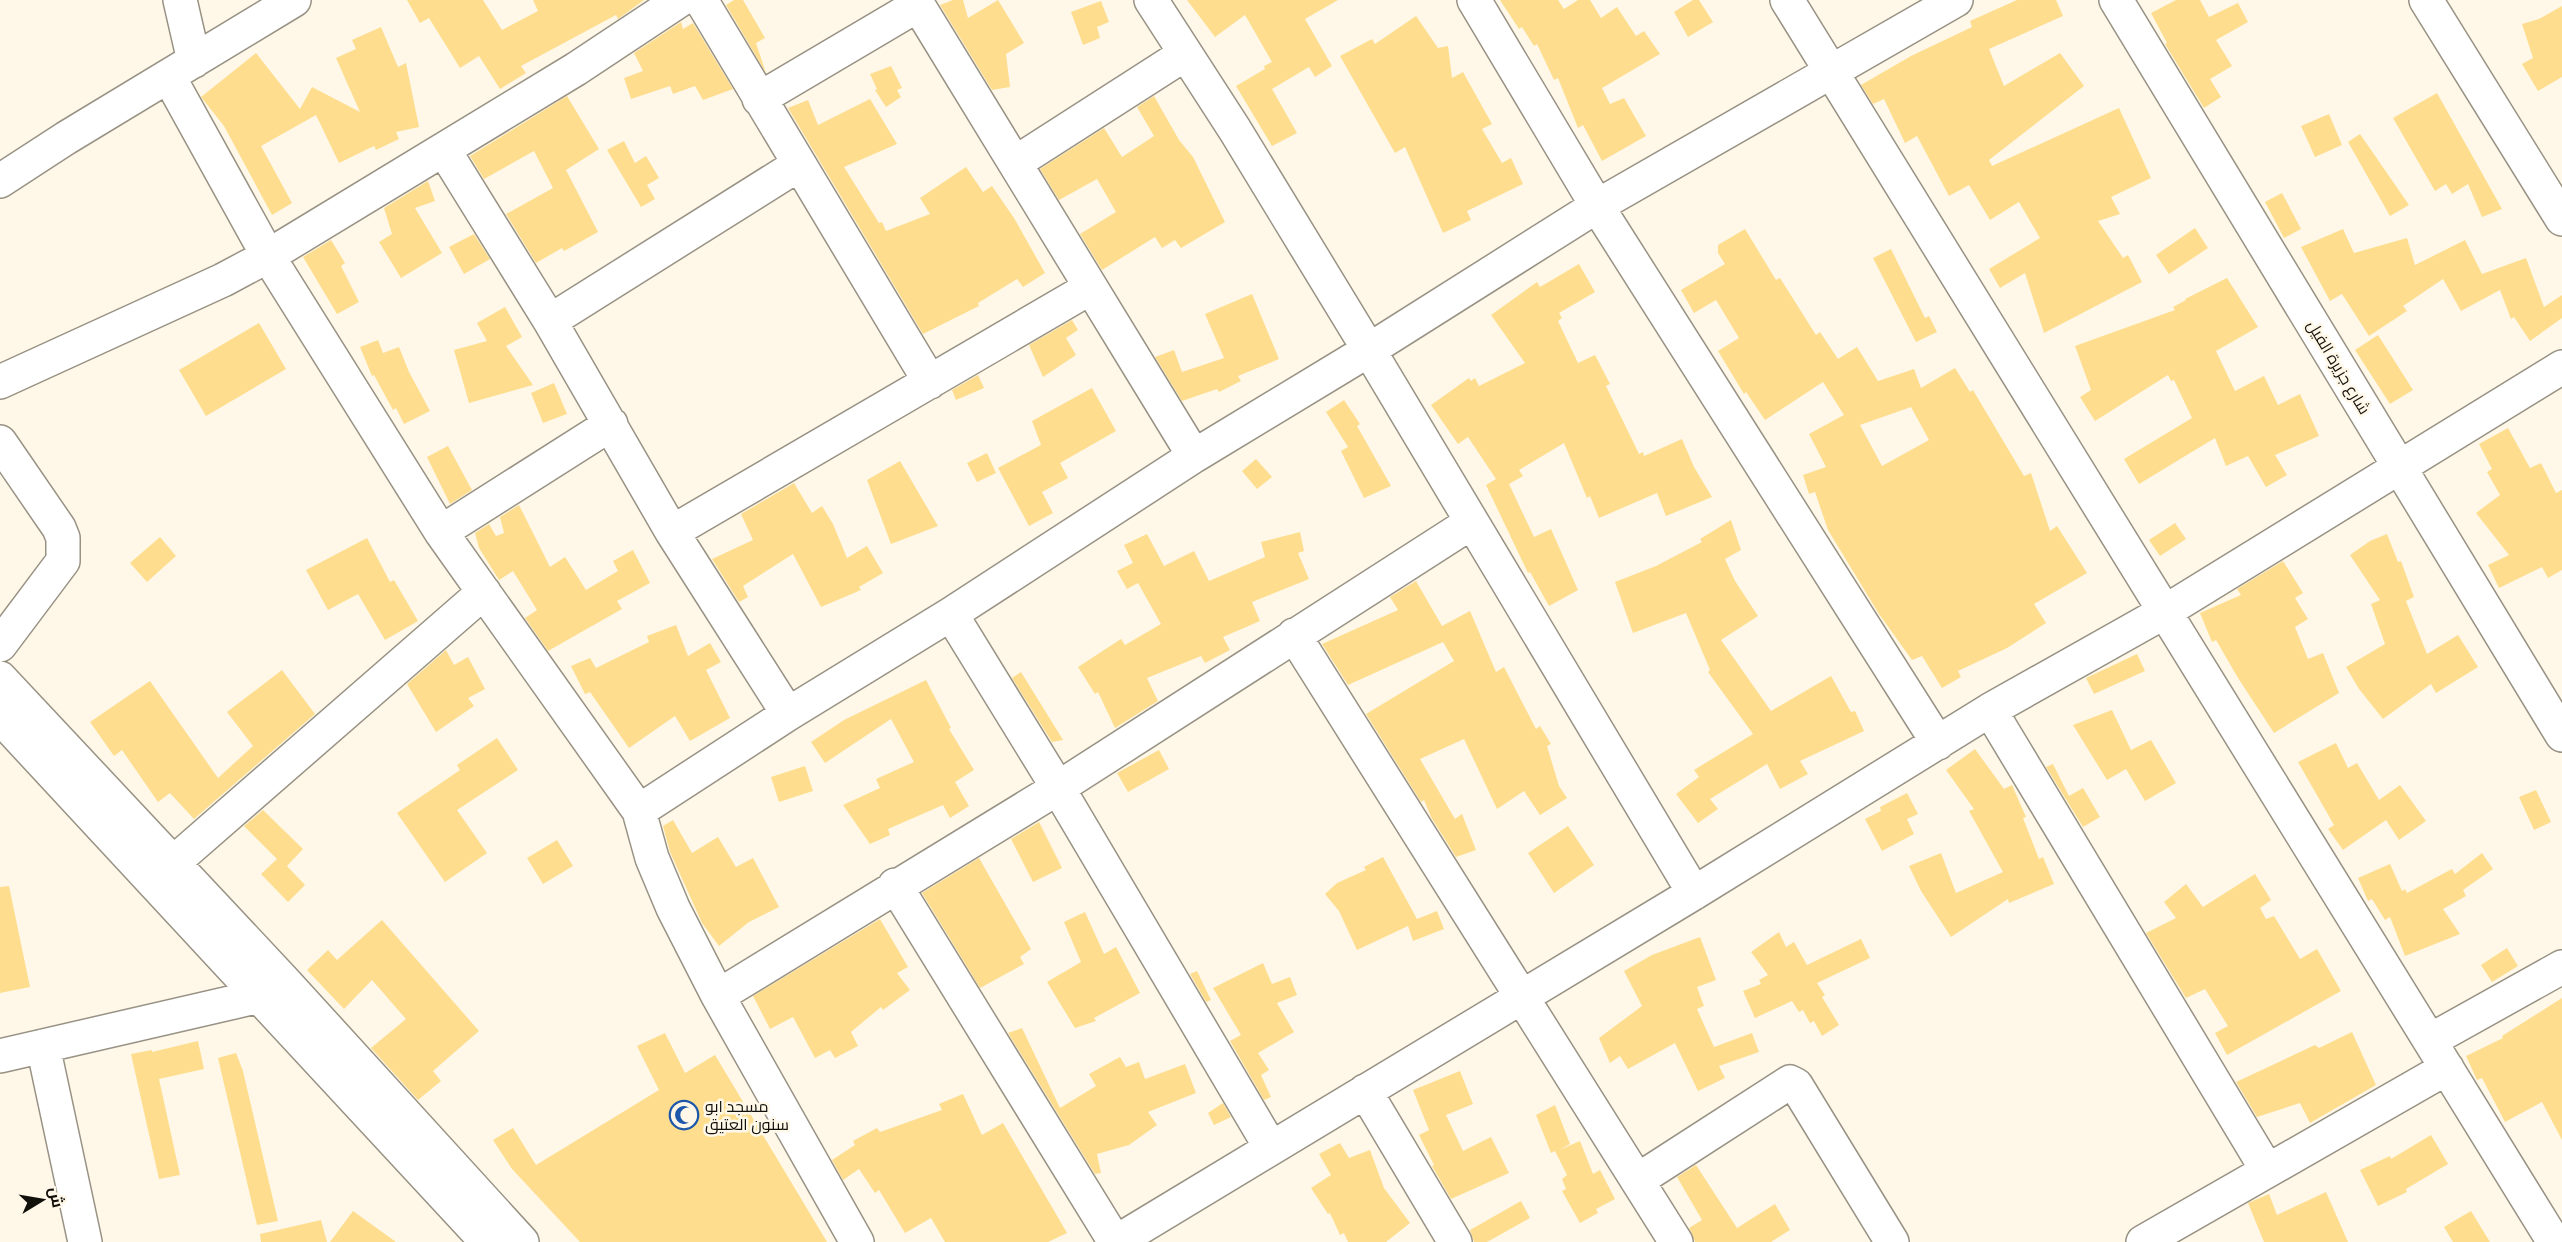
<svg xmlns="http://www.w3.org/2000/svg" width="2562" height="1242" font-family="'Exo 2',Cairo,sans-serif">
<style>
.building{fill:#fede8e;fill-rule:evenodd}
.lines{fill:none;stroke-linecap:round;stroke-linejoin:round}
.minor-casing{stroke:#989284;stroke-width:36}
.minor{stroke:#fff;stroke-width:33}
.labels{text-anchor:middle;stroke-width:5;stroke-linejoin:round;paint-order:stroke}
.street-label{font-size:16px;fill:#12100b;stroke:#fff8e9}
.poi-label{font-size:16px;fill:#12100b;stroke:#fff8e9;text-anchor:start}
</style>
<rect width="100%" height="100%" fill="#fff8e9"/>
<path class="building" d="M407,0H483L502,30L538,11L533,0H644L618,19L616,15L521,66L526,73L500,89L479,56L460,68L429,18L420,23Z
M734,0H743L765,38L756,43L766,73L726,5Z
M953,0H963L968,18L998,0L1024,43L1006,54L1010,87L992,90L940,5Z
M1187,0H1338L1305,19L1332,66L1315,77L1309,67L1272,89L1297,133L1272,146L1236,86L1265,69L1264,66L1272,62L1245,15L1215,37Z
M1500,0H1558L1564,9L1578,0H1590L1601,18L1617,7L1636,36L1644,31L1660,54L1602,88L1610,104L1624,98L1646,136L1602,161L1583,125L1578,128L1558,78L1554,80L1537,44L1534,46L1522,27L1519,29Z
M1693,0H1699L1713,22L1688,37L1674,12Z
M2017,0H2056L2063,16L1989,49L2004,86L2060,53L2084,86L1989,160L1992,166L2119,108L2151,178L2111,197L2120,214L2098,221L2123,258L2128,255L2142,282L2044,333L2025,273L2000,288L1989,269L2040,238L2019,202L1990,220L1969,185L1949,196L1917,136L1905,143L1884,99L1873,104L1861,85L1911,56L1972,27L1970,21Z
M2176,0H2200L2209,17L2238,3L2248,22L2216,40L2232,66L2210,79L2221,97L2204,108L2165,44L2167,43L2151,13Z
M1101,1L1109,22L1097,27L1100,38L1083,45L1071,12Z
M2562,6V77L2538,91L2522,64L2533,58L2522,24L2539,19Z
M1416,16L1438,48L1448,46L1452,78L1463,72L1492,124L1482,129L1502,163L1511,158L1523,184L1467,211L1471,220L1443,233L1405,147L1395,153L1340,56L1372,39L1375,44Z
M681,22L683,29L693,23L733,89L703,100L695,86L673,94L670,86L631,99L624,78L643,71L634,53Z
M381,27L398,67L406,63L419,127L396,132L399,139L376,150L374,146L339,163L316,115L261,146L292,203L272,215L224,126L201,97L256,53L300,109L312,87L360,112L336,58L356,49L352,40Z
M891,66L902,88L897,90L901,97L886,107L875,90L877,89L870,74Z
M2437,93L2483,175L2502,209L2482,217L2468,184L2452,194L2446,184L2435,191L2393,118Z
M567,96L599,149L566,170L598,232L564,251L562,248L536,263L506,214L553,188L534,151L484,179L470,156Z
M1154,96L1179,140L1193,157L1225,222L1181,248L1175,240L1162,248L1155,237L1102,270L1080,234L1116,212L1097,179L1059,200L1040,169L1104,128L1122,157L1154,136L1137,107Z
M870,99L897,144L844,167L879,223L882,222L886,231L930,214L920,198L966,167L983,192L992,186L1014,218L1045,273L1023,287L1017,279L978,303L979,306L923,334L788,108L808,100L818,125Z
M2329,114L2342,145L2315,157L2301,126Z
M2360,134L2409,205L2390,216L2348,142Z
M624,141L635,163L646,156L659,178L647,185L655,199L641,207L607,150Z
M428,181L435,201L415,208L442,253L401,278L379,242L392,234L384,208Z
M2282,193L2301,229L2284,238L2265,202Z
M2195,228L2208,248L2169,274L2156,255Z
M1745,229L1776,280L1780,278L1816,335L1820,332L1838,359L1857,347L1878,381L1914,369L1921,388L1955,368L1970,392L1973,390L2024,476L2031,473L2050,531L2057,526L2087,573L2034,604L2046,623L2007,648L1958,671L1961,677L1942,688L1922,656L1912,660L1879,614L1828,530L1815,492L1809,494L1803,475L1826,467L1809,434L1844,415L1823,382L1765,420L1746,392L1744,394L1718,351L1739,338L1716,300L1694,313L1681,290L1725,264L1718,253V245ZM1911,407L1929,440L1882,466L1860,425Z
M2343,229L2354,253L2407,238L2415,265L2465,240L2482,274L2526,258L2544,307L2562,295V318L2530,341L2514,317L2511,319L2500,290L2461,311L2443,279L2403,306L2407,311L2369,336L2342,294L2330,301L2301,247Z
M474,234L490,259L464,274L449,247Z
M331,240L345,263L341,266L359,302L337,314L303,257Z
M1891,249L1925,318L1929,316L1937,332L1916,342L1873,258Z
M1579,264L1595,292L1559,313L1562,318L1558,321L1578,363L1595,355L1610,384L1606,386L1639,454L1643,452L1644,456L1682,439L1694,467L1712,497L1666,516L1657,493L1599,518L1590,496L1587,498L1564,443L1519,470L1523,476L1509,484L1534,537L1551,529L1578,590L1549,606L1530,572L1528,573L1486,485L1496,479L1468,437L1458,444L1431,405L1469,378L1471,381L1475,378L1479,386L1525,363L1491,315L1537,282L1540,287Z
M2227,278L2258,327L2216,351L2235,391L2264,376L2278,405L2300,394L2319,436L2275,455L2287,475L2266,487L2248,456L2226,466L2215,438L2139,484L2124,459L2192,418L2174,380L2171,381L2168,375L2095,421L2080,397L2091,390L2075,346L2175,310L2173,307L2186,300L2185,299Z
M1252,294L1279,359L1238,376L1241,381L1219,392L1217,389L1182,401L1155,357L1174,350L1182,372L1224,358L1205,314Z
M505,307L522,337L506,346L533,385L469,403L454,350L487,341L477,323Z
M1072,320L1078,330L1066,338L1076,355L1043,377L1029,345Z
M259,323L286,369L206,416L179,370Z
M2378,335L2413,390L2390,404L2355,350Z
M378,340L383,353L399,347L409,372L430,411L404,424L396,408L393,410L374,375L372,376L360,347Z
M978,375L984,388L956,400L952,390Z
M554,383L567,414L543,423L531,393Z
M1092,388L1116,431L1060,463L1068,478L1042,492L1053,513L1029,526L998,468L1041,445L1032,421Z
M1344,400L1360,424L1357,426L1391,486L1364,498L1341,451L1348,447L1326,412Z
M2508,428L2530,468L2541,463L2556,493L2562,490V570L2548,578L2542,567L2499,588L2488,565L2509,555L2476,513L2500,495L2487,472L2492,469L2479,444Z
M448,446L472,490L450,504L427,457Z
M987,453L996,473L977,482L967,463Z
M1256,459L1272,477L1257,489L1242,471Z
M900,461L938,526L891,544L867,480Z
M794,483L812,513L822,506L833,524L847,558L867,546L883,573L859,587L861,590L821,607L793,554L743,586L748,597L739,602L712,559L753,540L741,514Z
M519,505L550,567L565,557L586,590L618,571L613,561L633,550L650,583L617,601L622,609L548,651L525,618L537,610L513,571L499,580L479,548L475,533L489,524L496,536L504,533L500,517Z
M1731,520L1741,550L1725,559L1735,581L1758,616L1721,640L1771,711L1831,676L1851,712L1855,711L1864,731L1800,761L1808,774L1780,789L1767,764L1710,799L1718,809L1698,823L1676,794L1699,777L1694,770L1753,734L1708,672L1710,670L1686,613L1633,633L1615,582L1656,566L1702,542L1700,539Z
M2175,523L2186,539L2160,556L2149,540Z
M1300,532L1304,551L1298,553L1309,579L1252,602L1260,621L1223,637L1230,650L1205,663L1201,656L1147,678L1158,701L1115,728L1098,692L1095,694L1078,667L1121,639L1125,645L1161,624L1138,583L1127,589L1117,571L1133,563L1124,545L1147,534L1164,566L1194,551L1209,581L1265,557L1261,542Z
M2387,534L2398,562L2401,561L2414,597L2406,601L2427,654L2458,635L2478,667L2436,693L2431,684L2383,719L2359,689L2346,667L2385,644L2371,604L2380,600L2350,555L2370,541Z
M160,537L176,556L147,582L130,563Z
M367,538L390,582L394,580L418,621L385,640L358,594L328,610L306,570Z
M2283,561L2303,593L2295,598L2308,619L2295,627L2308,659L2323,653L2339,693L2274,733L2238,678L2216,640L2212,642L2200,613L2241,595L2237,589Z
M1416,581L1442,626L1470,611L1496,672L1504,667L1536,729L1540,726L1551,744L1547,746L1559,786L1567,798L1540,815L1524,791L1497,809L1464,739L1420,759L1455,819L1462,814L1476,850L1456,857L1431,817L1424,800L1421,802L1366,714L1454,661L1443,642L1348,685L1322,644L1398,610L1390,597Z
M676,625L688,656L710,643L721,662L706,670L730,718L690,741L675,716L629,748L590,692L585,694L571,666L590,658L596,668L649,642L647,636Z
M446,650L454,665L468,657L485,689L468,698L474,706L436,732L407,684Z
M2137,654L2145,671L2094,694L2086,678Z
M282,670L315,714L194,819L170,793L158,802L122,750L114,756L90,722L150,681L218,778L253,746L227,712Z
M1021,672L1047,714L1063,740L1052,742L1012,678Z
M926,680L951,728L949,729L974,770L955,782L969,806L950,818L943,805L888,829L890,835L870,844L843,805L880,788L876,779L914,762L891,719L825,763L811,742L844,720Z
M2112,710L2131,750L2151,740L2176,783L2145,801L2126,769L2107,780L2073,725Z
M497,738L518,770L457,810L487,853L445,882L397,813L460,770L457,765Z
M2336,743L2348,768L2357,763L2379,800L2400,785L2426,821L2399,840L2386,820L2343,850L2328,829L2334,825L2298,762Z
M1975,749L2004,789L2012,785L2026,817L2023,818L2039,859L2043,857L2054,884L2009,903L2008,899L1951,937L1921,891L1909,866L1941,853L1956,893L2003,872L1969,811L1974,809L1946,770Z
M1159,750L1169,769L1128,792L1117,773Z
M2053,764L2069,796L2083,788L2100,817L2083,827L2046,767Z
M805,766L813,791L779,802L771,777Z
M2536,790L2551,822L2534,830L2519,797Z
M1907,793L1918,814L1907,819L1914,834L1882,851L1865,819L1881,811L1880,807Z
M263,810L303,849L287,866L305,885L288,902L261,874L277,859L244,826Z
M673,820L692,853L718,837L736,867L753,858L779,907L749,922L719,946L702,923L670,852L663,826Z
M1039,822L1062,868L1033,882L1011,839Z
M1568,826L1594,865L1554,893L1528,853Z
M557,840L573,866L543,884L527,858Z
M2482,853L2493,869L2463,890L2466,896L2443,909L2460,934L2405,956L2390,917L2385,920L2372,899L2368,901L2358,878L2390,864L2402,891L2405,889L2407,893L2452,869L2455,874Z
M1383,857L1417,919L1437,911L1444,929L1413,941L1408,926L1357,950L1339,911L1325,894L1337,883L1366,870L1364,867Z
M979,858L1031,949L1020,957L1024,964L980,988L922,893Z
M2255,874L2271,900L2260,908L2266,919L2274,916L2300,959L2317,949L2341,991L2227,1055L2215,1033L2228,1026L2205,989L2186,998L2146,933L2176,918L2164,902L2186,884L2203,907Z
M9,886L30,987L0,993V887Z
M1085,912L1104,954L1116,947L1140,993L1094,1018L1096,1021L1075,1028L1047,982L1081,962L1064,922Z
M880,919L908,967L897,973L910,990L883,1010L881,1007L851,1032L858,1046L835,1058L830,1050L815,1058L793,1017L770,1029L753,996Z
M382,920L479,1031L433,1071L441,1081L418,1100L371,1048L406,1019L372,980L344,1009L307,970L328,950L337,960Z
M1779,932L1786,947L1794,942L1807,965L1861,939L1870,958L1817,983L1825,995L1822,997L1839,1025L1822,1036L1814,1021L1810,1023L1803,1010L1799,1012L1792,1001L1755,1018L1743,991L1761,984L1759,980L1768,975L1751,952Z
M1700,937L1716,980L1697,987L1704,1006L1697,1009L1714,1047L1752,1033L1759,1052L1719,1066L1725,1078L1698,1091L1675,1043L1628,1069L1620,1056L1610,1063L1599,1038L1642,1006L1624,971L1652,955Z
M2507,948L2518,966L2492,982L2481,965Z
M1263,963L1272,984L1290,977L1297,995L1277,1003L1294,1032L1258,1053L1269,1070L1261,1075L1271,1097L1264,1100L1230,1041L1241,1035L1213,988Z
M1197,971L1211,1000L1206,1002L1190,974Z
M2562,998V1140L2542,1102L2505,1122L2482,1078L2477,1080L2466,1056L2503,1038L2502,1036Z
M1022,1028L1060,1108L1096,1086L1089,1074L1120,1057L1126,1067L1139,1062L1145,1079L1185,1064L1196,1093L1148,1112L1157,1125L1129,1145L1097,1154L1101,1173L1095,1174L1008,1033Z
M2352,1032L2376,1085L2310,1123L2300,1103L2257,1117L2236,1082L2315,1045L2319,1048Z
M665,1033L685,1073L715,1055L827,1242H580L512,1169L493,1140L513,1128L536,1165L659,1090L637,1046Z
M198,1041L204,1069L159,1079L180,1175L159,1179L131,1054L152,1050V1052Z
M236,1053L243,1071L278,1221L257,1225L218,1058Z
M1460,1071L1473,1104L1446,1115L1463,1151L1491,1137L1509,1173L1451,1199L1432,1166L1434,1165L1419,1135L1429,1130L1413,1090Z
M963,1094L982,1135L1003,1123L1067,1233L1048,1242H945L931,1218L905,1233L879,1190L875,1193L859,1169L843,1180L832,1160L855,1145L853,1141L877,1128L880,1132L942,1110L939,1104Z
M1223,1103L1231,1117L1214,1125L1208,1113Z
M1555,1105L1570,1144L1559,1150L1580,1141L1593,1174L1600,1170L1615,1199L1596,1209L1598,1213L1580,1223L1562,1191L1566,1189L1562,1179L1567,1175L1555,1151L1551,1153L1536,1115Z
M2431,1135L2448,1164L2406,1189L2407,1192L2378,1206L2360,1170L2390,1156L2391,1159Z
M1340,1143L1349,1158L1370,1150L1384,1188L1410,1223L1386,1242H1348L1344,1233L1340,1235L1330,1213L1328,1214L1311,1188L1331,1175L1319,1154Z
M1696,1165L1737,1228L1775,1204L1790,1230L1771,1242H1695L1689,1228L1702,1220L1677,1177Z
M2326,1192L2348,1242H2264L2248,1203L2269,1194L2277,1215Z
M1521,1201L1530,1218L1487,1242H1474L1470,1230Z
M353,1211L396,1242H330Z
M2471,1211L2490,1242H2453L2444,1227Z
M321,1220L327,1242H261L260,1234Z"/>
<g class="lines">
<g class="minor-casing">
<path id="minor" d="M180,0L194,61
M701,0L930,382
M915,0L1194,456
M1151,0L1235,130L1369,350L1694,893
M1474,0L1597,206L1938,743
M1787,0L2554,1242
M2116,0L2562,735
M2426,0L2562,219
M169,77L268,256L441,532L639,811L652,858L673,908L718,996L857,1242
M759,99L918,5
M444,150L550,321L672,532L788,714
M1015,163L1185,54
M0,181L66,138L294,0
M550,321L798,165
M0,382L223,280L268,256L576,69L680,0
M0,442L59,528L63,538V561L0,645
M441,532L611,424
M672,532L1090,288
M951,614L1058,788L1271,1148
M1294,635L1676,1242
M0,678L284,981L522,1242
M1990,710L2267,1170
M0,717L487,1242
M639,811L788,714L951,614L1194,456L1369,350L1597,206L1956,0
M173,863L484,592
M895,885L1115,1242
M718,996L1058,788L1472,522
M2431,1040L2562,967
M43,1046L85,1242
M0,1056L260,996
M1365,1091L1455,1242
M1638,1180L1790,1082L1796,1085L1892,1242
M1116,1242L1694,893L1990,710L2166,611L2562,367
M2143,1242L2447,1068"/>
</g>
<use href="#minor" class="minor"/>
</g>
<defs>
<g id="mosque-ring" transform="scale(1.5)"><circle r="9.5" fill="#fff8e9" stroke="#1d58aa" stroke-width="1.5"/><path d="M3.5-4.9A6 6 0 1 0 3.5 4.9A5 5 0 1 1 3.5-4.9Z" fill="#1d58aa"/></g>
</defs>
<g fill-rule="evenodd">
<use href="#mosque-ring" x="684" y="1115"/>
</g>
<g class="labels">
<g class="street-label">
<text transform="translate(2339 367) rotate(59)" y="6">شارع جزيرة الفيل</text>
</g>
<g class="poi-label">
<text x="705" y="1112">مسجد ابو<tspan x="705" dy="18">سنون العتيق</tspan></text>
</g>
</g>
<g transform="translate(42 1200) rotate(79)" stroke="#fff8e9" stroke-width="4.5" paint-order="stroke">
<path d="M0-4.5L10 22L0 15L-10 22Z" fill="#12100b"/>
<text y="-9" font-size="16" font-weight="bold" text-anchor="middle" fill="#12100b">ش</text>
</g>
</svg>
